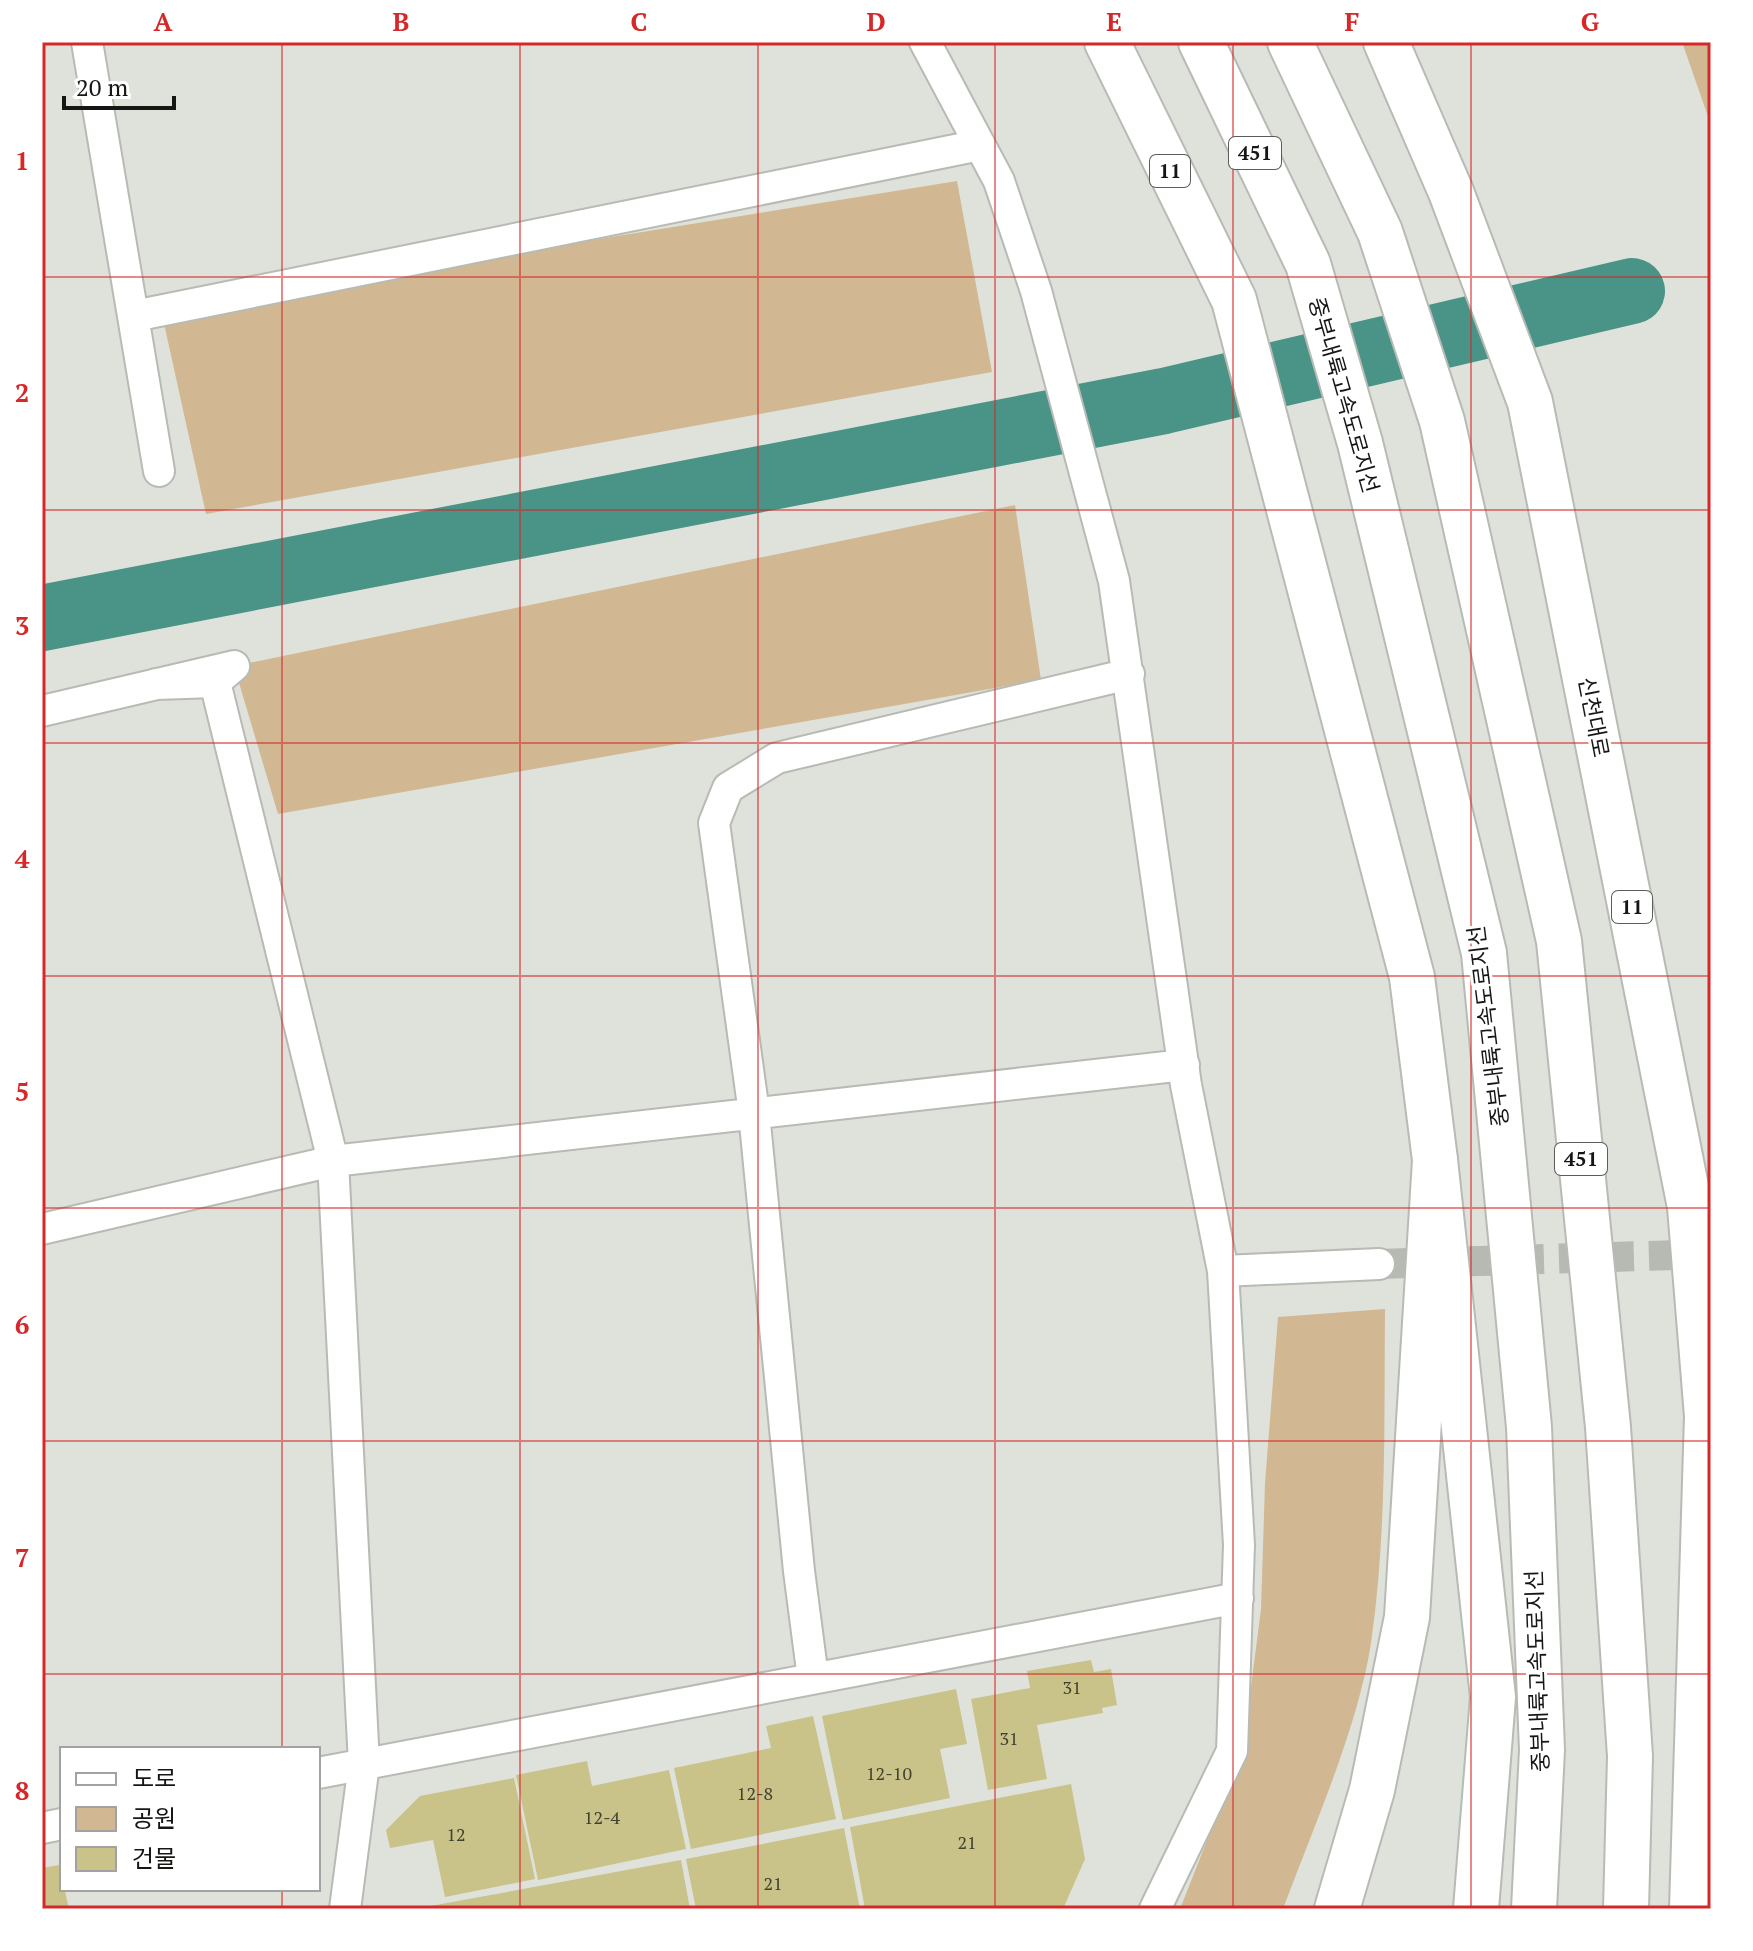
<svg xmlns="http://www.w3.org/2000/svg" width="1753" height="1951" font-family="'PT Serif','Noto Sans KR',serif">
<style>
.green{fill:#d1b893}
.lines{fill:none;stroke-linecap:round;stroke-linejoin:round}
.river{stroke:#4a9387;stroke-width:66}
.building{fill:#c9c289}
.minor-tunnel{stroke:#b7b9b3;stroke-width:30;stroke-dasharray:30 15;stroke-linecap:butt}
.minor-casing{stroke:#b7bbb4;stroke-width:34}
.trunk-casing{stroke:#b7bbb4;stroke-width:48}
.motorway-casing{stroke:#b7bbb4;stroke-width:48}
.minor{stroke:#fff;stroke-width:30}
.trunk{stroke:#fff;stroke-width:44}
.motorway{stroke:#fff;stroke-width:44}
.grid{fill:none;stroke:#d62828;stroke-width:2;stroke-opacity:0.55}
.labels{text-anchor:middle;stroke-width:6;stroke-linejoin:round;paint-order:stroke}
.number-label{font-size:18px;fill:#424231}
.shield{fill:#fff;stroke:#5b5d5a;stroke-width:2}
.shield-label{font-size:20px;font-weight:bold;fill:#151714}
.street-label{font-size:22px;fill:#151714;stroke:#fff}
.neatline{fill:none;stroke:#d62828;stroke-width:3}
.grid-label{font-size:26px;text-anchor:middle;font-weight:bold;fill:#d62828}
</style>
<rect width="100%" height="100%" fill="#dfe2db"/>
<path class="green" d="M1682,42H1711V125Z
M957,181L992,372L206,514L161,310Z
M1015,505L1041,680L278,814L234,666Z
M1385,1309C1384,1420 1387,1533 1371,1643C1358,1728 1313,1828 1283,1909H1180L1243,1749L1261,1609L1265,1483L1278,1317Z"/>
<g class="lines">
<path class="river" d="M42,618L1164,401L1632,291"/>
</g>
<path class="building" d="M1091,1660L1094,1672L1111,1669L1117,1705L1102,1708L1103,1713L1037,1725L1047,1779L988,1790L971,1699L1030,1688L1027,1671Z
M956,1689L967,1744L940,1749L950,1798L843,1820L822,1716Z
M813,1716L836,1819L691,1849L674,1768L771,1748L766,1726Z
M587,1761L592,1786L669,1770L686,1849L538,1880L516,1775Z
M514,1778L535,1879L445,1897L433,1840L390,1848L386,1830L420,1796Z
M1071,1784L1085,1859L1063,1909H865L850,1827Z
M844,1828L860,1909H696L686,1859Z
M681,1860L690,1909H425V1907Z
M59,1865L69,1909H42V1868Z"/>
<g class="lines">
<path class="minor-tunnel" d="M1379,1264L1711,1254"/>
<g class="minor-casing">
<path id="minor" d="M87,42L159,471
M925,42L999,181L1036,291L1114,581L1186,1085L1223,1271L1239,1545L1232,1751L1155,1909
M134,316L980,145
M215,682L333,1161L364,1764L345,1909
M42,711L234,666L215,682L156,684
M42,1229L333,1161L1184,1065
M1223,1271L1379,1264
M813,1678L799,1571L754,1113L714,823L728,788L777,758L1129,674
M318,1773L1238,1598
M42,1828L62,1824"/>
</g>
<g class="trunk-casing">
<path id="trunk" d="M1107,42L1234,300L1412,977L1435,1160L1407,1617L1372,1790L1337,1909
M1386,42L1451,192L1530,402L1690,1207L1710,1453"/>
</g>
<g class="motorway-casing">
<path id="motorway" d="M1201,42L1308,264L1360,443L1484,953L1529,1427L1542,1750L1534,1909
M1290,42L1380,232L1442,421L1559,941L1608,1427L1630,1756L1626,1909
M1435,1160L1493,1697L1476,1909
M1692,1909L1707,1416"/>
</g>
<use href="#minor" class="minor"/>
<use href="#trunk" class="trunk"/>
<use href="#motorway" class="motorway"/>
</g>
<path class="grid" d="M282,42V1749M520,42V1909M758,42V1909M995,42V1909M1233,42V1909M1471,42V1909M42,277H1711M42,510H1711M42,743H1711M42,976H1711M42,1208H1711M42,1441H1711M42,1674H1711M282,1889V1909"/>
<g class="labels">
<g class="number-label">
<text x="1072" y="1694">31</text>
<text x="1009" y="1745">31</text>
<text x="889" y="1780">12-10</text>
<text x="755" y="1800">12-8</text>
<text x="602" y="1824">12-4</text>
<text x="456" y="1841">12</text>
<text x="967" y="1849">21</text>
<text x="773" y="1890">21</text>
</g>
<g class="shield">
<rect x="1229" y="137" width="52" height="32" rx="6"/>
<rect x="1150" y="155" width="40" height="32" rx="6"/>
<rect x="1612" y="891" width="40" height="32" rx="6"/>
<rect x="1555" y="1143" width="52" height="32" rx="6"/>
</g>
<g class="shield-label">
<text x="1255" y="160">451</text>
<text x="1170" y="178">11</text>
<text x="1632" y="914">11</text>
<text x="1581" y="1166">451</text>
</g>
<g class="street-label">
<text transform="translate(1344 395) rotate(74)" y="8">중부내륙고속도로지선</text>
<text transform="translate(1594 717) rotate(79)" y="8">신천대로</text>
<text transform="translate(1488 1026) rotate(-97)" y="8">중부내륙고속도로지선</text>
<text transform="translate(1537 1671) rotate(-92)" y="8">중부내륙고속도로지선</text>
</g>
</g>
<rect width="1753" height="1951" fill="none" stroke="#ffffff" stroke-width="88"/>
<rect x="60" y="1747" width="260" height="144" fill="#ffffff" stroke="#a1a2a1" stroke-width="2"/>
<rect x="76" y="1773" width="40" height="12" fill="#ffffff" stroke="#a1a2a1" stroke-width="2"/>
<text x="132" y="1787" font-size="24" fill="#151714">도로</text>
<rect x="76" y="1807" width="40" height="24" fill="#d1b893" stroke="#a1a2a1" stroke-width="2"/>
<text x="132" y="1827" font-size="24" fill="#151714">공원</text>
<rect x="76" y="1847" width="40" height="24" fill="#c9c289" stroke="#a1a2a1" stroke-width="2"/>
<text x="132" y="1867" font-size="24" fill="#151714">건물</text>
<path d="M64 96v12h110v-12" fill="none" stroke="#151714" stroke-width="4"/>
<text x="76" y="96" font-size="24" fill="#151714" stroke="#ffffff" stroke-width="6" paint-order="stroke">20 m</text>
<rect x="44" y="44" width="1665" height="1863" class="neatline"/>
<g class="grid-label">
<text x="163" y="31">A</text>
<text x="401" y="31">B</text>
<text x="639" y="31">C</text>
<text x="876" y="31">D</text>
<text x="1114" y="31">E</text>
<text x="1352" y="31">F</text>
<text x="1590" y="31">G</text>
<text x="22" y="170">1</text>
<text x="22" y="402">2</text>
<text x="22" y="635">3</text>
<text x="22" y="868">4</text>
<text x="22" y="1101">5</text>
<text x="22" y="1334">6</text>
<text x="22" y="1567">7</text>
<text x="22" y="1800">8</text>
</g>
</svg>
